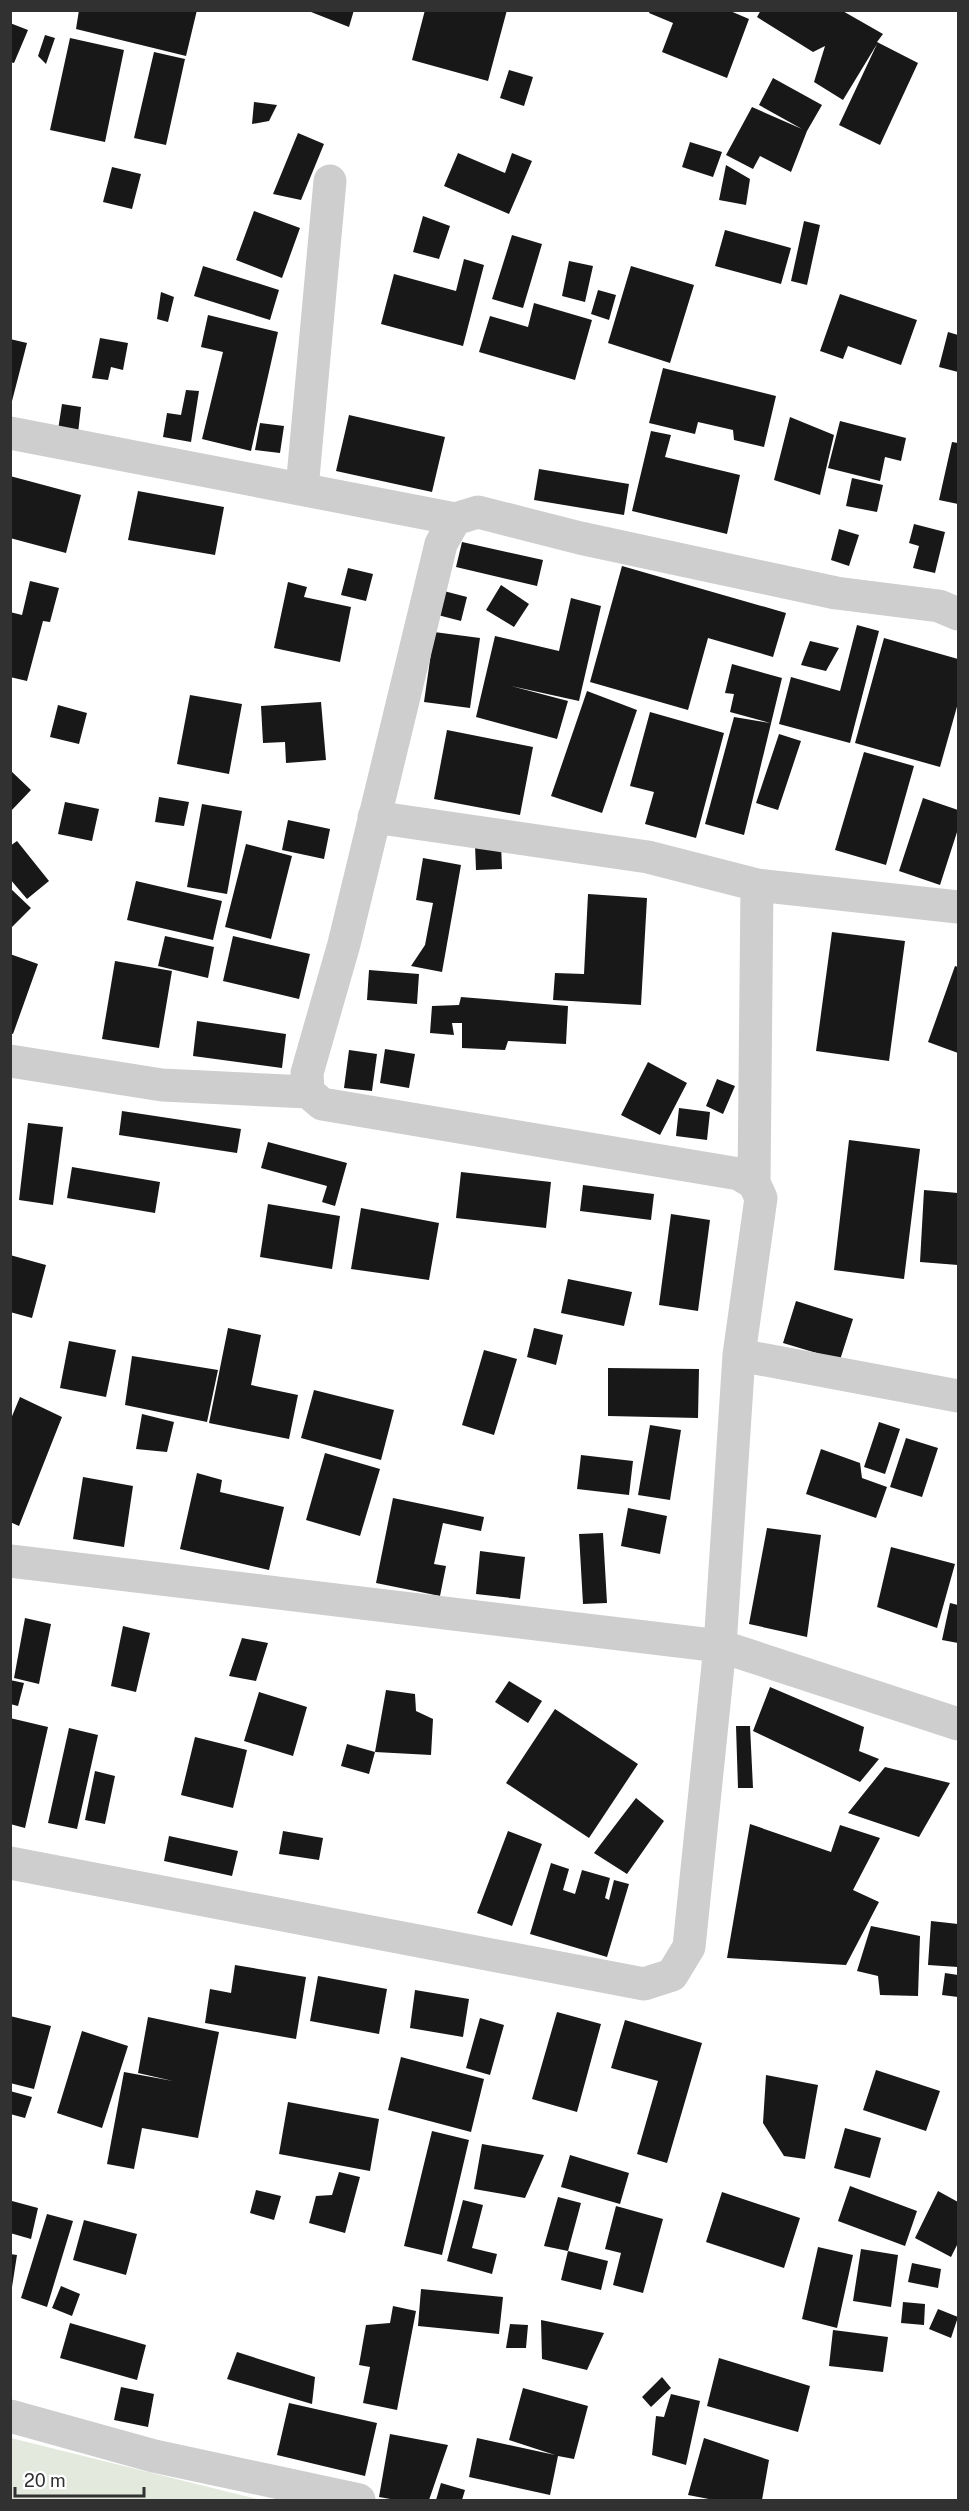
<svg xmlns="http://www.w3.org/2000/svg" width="969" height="2511" font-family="'Public Sans',sans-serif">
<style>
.green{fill:#e4e9de}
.building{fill:#181818}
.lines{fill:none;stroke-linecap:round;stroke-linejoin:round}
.street{stroke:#cecece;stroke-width:33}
</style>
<rect width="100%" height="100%" fill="#fff"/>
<path class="green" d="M11,2438L261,2500H11Z"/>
<path class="building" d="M79,10H197L186,56L76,29Z
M306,10H354L349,27Z
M425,10H507L488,81L412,60Z
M650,10H728L749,19L727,78L662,52L673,23L649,13Z
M761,10H841L883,34L877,42L918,63L880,145L839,125L877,44L843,100L814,82L825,46L813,52L757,17Z
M10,23L28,30L14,63L10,62Z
M45,35L55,38L46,64L38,56Z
M70,38L124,50L105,142L50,130Z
M154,52L185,59L166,145L134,138Z
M509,70L533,77L524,106L500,98Z
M773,78L822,105L807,131L791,172L760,156L753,169L726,155L752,107L802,129L759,105Z
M254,102L277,105L269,121L252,124Z
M298,133L324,144L301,200L273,194Z
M690,142L722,152L713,177L682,167Z
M458,153L505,173L512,153L532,161L509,214L444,186Z
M726,165L750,179L746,205L719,200Z
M112,167L141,174L132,209L103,202Z
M254,211L300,228L282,278L236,260Z
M423,216L450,226L439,259L413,252Z
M804,221L820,225L807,285L791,281Z
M725,230L791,248L781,284L715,266Z
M512,235L542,244L523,308L492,299Z
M464,259L484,265L463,346L381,324L394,274L456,291Z
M569,261L593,266L585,302L562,296Z
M203,266L279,290L270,320L194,296Z
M631,266L694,285L670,363L608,343Z
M598,290L616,295L609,320L591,314Z
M161,292L174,297L168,322L157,319Z
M840,294L917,320L901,365L848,346L843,359L820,351Z
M534,303L592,320L575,380L479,352L490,316L528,327Z
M208,315L278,332L251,451L202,439L223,352L201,347Z
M948,332L958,335V372L939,367Z
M100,338L128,343L123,370L111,367L108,380L92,378Z
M10,339L27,343L11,405H10Z
M663,368L776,396L764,447L734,440L733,430L698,422L695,434L649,423Z
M186,390L199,391L191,442L163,437L167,413L181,415Z
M62,404L81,407L78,433L58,430Z
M349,415L445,437L432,492L336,471Z
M790,417L834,435L820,495L774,480Z
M840,421L906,438L901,461L885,457L880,481L828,468Z
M260,423L284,426L280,453L255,450Z
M651,431L671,435L665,457L740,475L727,534L632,511Z
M952,442L958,443V504L939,500Z
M539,469L629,484L624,515L534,500Z
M10,476L81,495L66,553L10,538Z
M852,478L883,485L877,512L846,506Z
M138,491L224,507L215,555L128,540Z
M914,524L945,532L935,573L913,568L919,546L909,543Z
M839,529L859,535L849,566L831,560Z
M462,542L543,560L537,586L456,567Z
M622,566L786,613L773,657L708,638L688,710L590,682Z
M348,568L373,574L366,601L341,595Z
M30,581L59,588L50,622L43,621L27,681L10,677V612L22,615Z
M288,582L307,587L304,597L351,607L340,662L274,648Z
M501,585L529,604L514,627L486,610Z
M440,590L467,597L461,621L434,614Z
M571,598L601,606L579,701L511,686L568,701L557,739L476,717L495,636L559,651Z
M857,625L879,631L850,743L779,724L791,677L840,691Z
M434,632L480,638L470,708L424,702Z
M884,638L958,659V703L940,767L855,743Z
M810,641L839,648L826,671L801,665Z
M732,664L782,678L744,835L705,824L734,717L770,723L730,712L734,694L725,693Z
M587,691L637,710L602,813L551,796Z
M190,695L242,704L229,774L177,764Z
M321,702L326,760L286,763L285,742L263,743L261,706Z
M58,705L87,713L79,744L50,737Z
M650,712L724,733L696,838L645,824L654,792L630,786Z
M447,730L533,747L520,815L434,799Z
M779,734L801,741L778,810L756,803Z
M864,752L914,766L886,865L835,850Z
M10,770L31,790L10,812Z
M159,797L189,802L184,826L155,822Z
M923,798L958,810V829L940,885L899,871Z
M65,802L99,809L92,841L58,834Z
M202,804L242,811L227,894L187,887Z
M288,820L330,829L324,859L282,850Z
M17,841L49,881L27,899L10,879V846Z
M501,843L502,869L476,870L475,845Z
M246,844L292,856L271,939L225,927Z
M423,858L461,865L442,972L411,966L425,945L433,903L416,900Z
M136,881L222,901L213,940L127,920Z
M10,888L31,908L10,929Z
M588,894L647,898L641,1005L553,1000L555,973L584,974Z
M832,932L905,941L889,1061L816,1051Z
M165,936L214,947L208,978L158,966Z
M233,936L310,954L299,999L223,981Z
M10,954L38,964L13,1034L10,1033Z
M115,961L172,971L159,1048L102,1039Z
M955,966L958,967V1053L928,1042Z
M369,970L419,974L417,1004L367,1000Z
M461,997L568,1006L566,1044L508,1041L505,1050L462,1048V1023H452L454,1035L430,1033L432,1006L459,1005Z
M197,1021L286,1034L282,1068L193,1056Z
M385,1049L415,1054L409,1088L380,1083Z
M349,1050L377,1054L372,1091L344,1088Z
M648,1062L687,1083L660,1135L621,1115Z
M717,1079L735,1086L723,1114L706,1106Z
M679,1108L710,1112L707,1140L676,1136Z
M122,1111L241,1129L237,1153L119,1135Z
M28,1123L63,1127L53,1205L19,1200Z
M849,1140L920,1149L904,1279L834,1270Z
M268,1142L347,1163L335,1206L322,1202L327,1186L261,1168Z
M72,1167L160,1182L155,1213L67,1198Z
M461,1172L551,1182L546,1228L456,1218Z
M583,1185L654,1194L651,1220L580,1211Z
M924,1190L958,1193V1265L920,1262Z
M268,1204L340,1216L332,1269L260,1257Z
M361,1208L439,1223L429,1280L351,1269Z
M671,1214L710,1220L698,1311L659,1305Z
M10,1255L46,1265L32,1318L10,1312Z
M568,1279L632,1292L624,1326L561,1313Z
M796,1301L853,1319L840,1360L783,1343Z
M228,1328L261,1335L251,1385L298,1395L289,1439L209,1423Z
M534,1328L563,1335L556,1365L527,1357Z
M69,1341L116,1350L106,1397L60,1388Z
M484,1350L517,1359L494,1435L462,1425Z
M132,1356L218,1370L207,1422L125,1405Z
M608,1368L699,1369L698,1418L608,1416Z
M314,1390L394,1410L381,1460L301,1438Z
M20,1397L62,1417L19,1526L10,1522V1421Z
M142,1414L174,1422L167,1452L136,1449Z
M879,1422L900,1429L885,1474L864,1467Z
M650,1425L681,1430L670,1500L638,1495Z
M906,1438L938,1448L922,1497L890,1487Z
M821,1449L860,1463L862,1478L887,1487L876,1518L806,1494Z
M325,1453L380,1469L360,1536L306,1520Z
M581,1455L633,1461L629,1495L577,1489Z
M197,1473L222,1480L220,1492L284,1507L269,1570L180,1549Z
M83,1477L133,1486L124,1547L73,1539Z
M393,1498L484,1517L481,1531L443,1523L434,1564L446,1566L440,1596L376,1583Z
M628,1508L667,1516L660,1554L621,1546Z
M767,1528L821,1535L807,1637L749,1624Z
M603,1533L607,1603L583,1604L579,1534Z
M891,1547L955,1564L937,1628L877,1607Z
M480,1551L525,1557L520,1599L476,1594Z
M950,1603L958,1605V1643L942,1640Z
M25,1618L51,1624L39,1684L14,1678Z
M123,1626L150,1633L136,1692L111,1686Z
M242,1638L268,1643L256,1681L229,1676Z
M10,1680L24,1683L18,1706L10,1704Z
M509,1681L542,1701L528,1723L495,1702Z
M770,1687L864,1727L859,1751L879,1759L860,1782L753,1731Z
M386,1690L415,1694L416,1711L433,1719L431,1755L375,1752Z
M259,1692L307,1707L293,1756L244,1741Z
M555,1709L638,1764L589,1838L506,1783Z
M10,1718L48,1727L25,1828L10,1824Z
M736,1726H750L753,1788H738Z
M69,1728L98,1735L77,1829L48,1823Z
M195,1737L247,1750L233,1808L181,1795Z
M347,1744L375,1752L369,1774L341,1766Z
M885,1767L950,1783L919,1837L848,1813Z
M95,1771L115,1776L105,1824L85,1820Z
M636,1798L664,1821L627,1874L594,1853Z
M750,1824L831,1852L840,1825L880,1838L853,1890L879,1902L846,1965L727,1958Z
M283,1831L323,1838L319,1860L279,1854Z
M508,1831L542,1844L512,1926L477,1913Z
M169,1836L238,1851L232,1876L164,1861Z
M551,1863L569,1869L563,1890L575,1894L582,1870L610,1878L605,1898L609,1900L614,1880L629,1884L607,1957L530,1934Z
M931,1921L958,1924V1967L928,1965Z
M871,1926L920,1936L918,1996L880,1995L878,1976L857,1971Z
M235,1965L306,1977L296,2039L205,2023L210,1989L231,1993Z
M945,1973L958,1975V1997L942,1995Z
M318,1976L387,1989L379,2034L310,2021Z
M415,1990L469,1999L463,2037L410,2028Z
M557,2012L601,2024L577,2112L532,2099Z
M10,2016L51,2026L34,2089L10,2083Z
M148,2017L219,2032L198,2138L142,2128L134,2169L107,2164L124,2072L173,2081L138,2073Z
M480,2018L504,2025L490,2075L466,2068Z
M625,2020L702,2043L667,2163L637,2154L658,2081L611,2068Z
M82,2031L128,2046L102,2128L57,2113Z
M401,2057L484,2079L471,2132L388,2110Z
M876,2070L940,2091L926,2131L863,2110Z
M766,2075L818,2085L805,2159L784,2156L763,2123Z
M10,2091L32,2097L25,2118L10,2114Z
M288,2102L379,2119L370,2171L279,2154Z
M845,2128L881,2138L870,2178L834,2168Z
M432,2131L469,2140L442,2255L404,2246Z
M482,2144L544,2155L525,2198L474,2189Z
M570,2155L629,2173L620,2204L561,2187Z
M339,2172L360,2177L345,2233L309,2223L316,2196L332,2195Z
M850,2186L917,2211L905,2246L838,2221Z
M256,2190L281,2196L274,2220L250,2213Z
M938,2191L958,2202V2243L951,2257L915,2238Z
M722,2192L800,2218L784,2268L706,2242Z
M558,2197L581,2203L568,2251L544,2246Z
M463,2200L483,2205L472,2248L497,2254L492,2274L447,2261Z
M12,2201L38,2208L31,2239L10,2233Z
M616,2206L663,2219L643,2293L613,2285L621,2253L605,2249Z
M47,2214L73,2221L47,2307L21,2298Z
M84,2220L137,2234L126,2275L73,2260Z
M818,2247L853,2255L837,2328L802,2319Z
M861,2249L898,2255L891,2307L853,2301Z
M568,2251L608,2261L601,2290L561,2280Z
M10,2254L17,2255L12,2287H10Z
M912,2263L941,2269L938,2288L908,2282Z
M61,2286L80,2294L72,2316L52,2308Z
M421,2289L503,2297L499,2334L418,2326Z
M903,2302L925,2304L924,2325L901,2323Z
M393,2306L416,2311L397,2410L363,2403L370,2367L359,2365L366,2325L390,2323Z
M938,2309L958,2317L951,2338L929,2329Z
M541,2320L604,2333L587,2370L542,2359Z
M70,2323L146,2345L137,2380L60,2358Z
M510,2324L528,2325L526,2348H506Z
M833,2330L888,2337L883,2372L829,2366Z
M237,2352L315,2377L312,2404L227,2379Z
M719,2358L810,2386L798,2432L707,2406Z
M662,2377L671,2388L651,2407L642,2397Z
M121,2387L154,2394L148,2427L114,2420Z
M523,2388L588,2406L574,2459L558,2456L550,2495L469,2477L477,2438L555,2455L509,2440Z
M671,2394L700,2401L686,2465L652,2455L656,2416L664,2417Z
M289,2403L377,2423L365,2476L277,2455Z
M390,2434L448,2445L429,2500H396L379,2497Z
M704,2438L769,2460L762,2500H714L688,2495Z
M441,2483L465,2490L462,2500H436Z"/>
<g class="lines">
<path class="street" d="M10,433L455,519L478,512L580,538L836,593L939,606L958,614
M302,489L330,181
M374,817L648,857L757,885L958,907
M10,1061L162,1085L308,1092L322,1104L739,1174L754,1183L761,1198L739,1355L720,1646L689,1947L672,1975L644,1984L10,1863
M308,1092L307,1073L344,944L441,544L455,519
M754,1183L757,885
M739,1355L958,1396
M10,1561L720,1646L958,1724
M10,2416L154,2456L359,2500"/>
</g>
<rect width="969" height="2511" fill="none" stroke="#313131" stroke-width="24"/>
<path d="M15 2487v9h129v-9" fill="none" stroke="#313131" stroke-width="3"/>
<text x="24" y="2487" font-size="18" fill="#313131" stroke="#ffffff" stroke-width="4.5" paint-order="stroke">20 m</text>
</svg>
